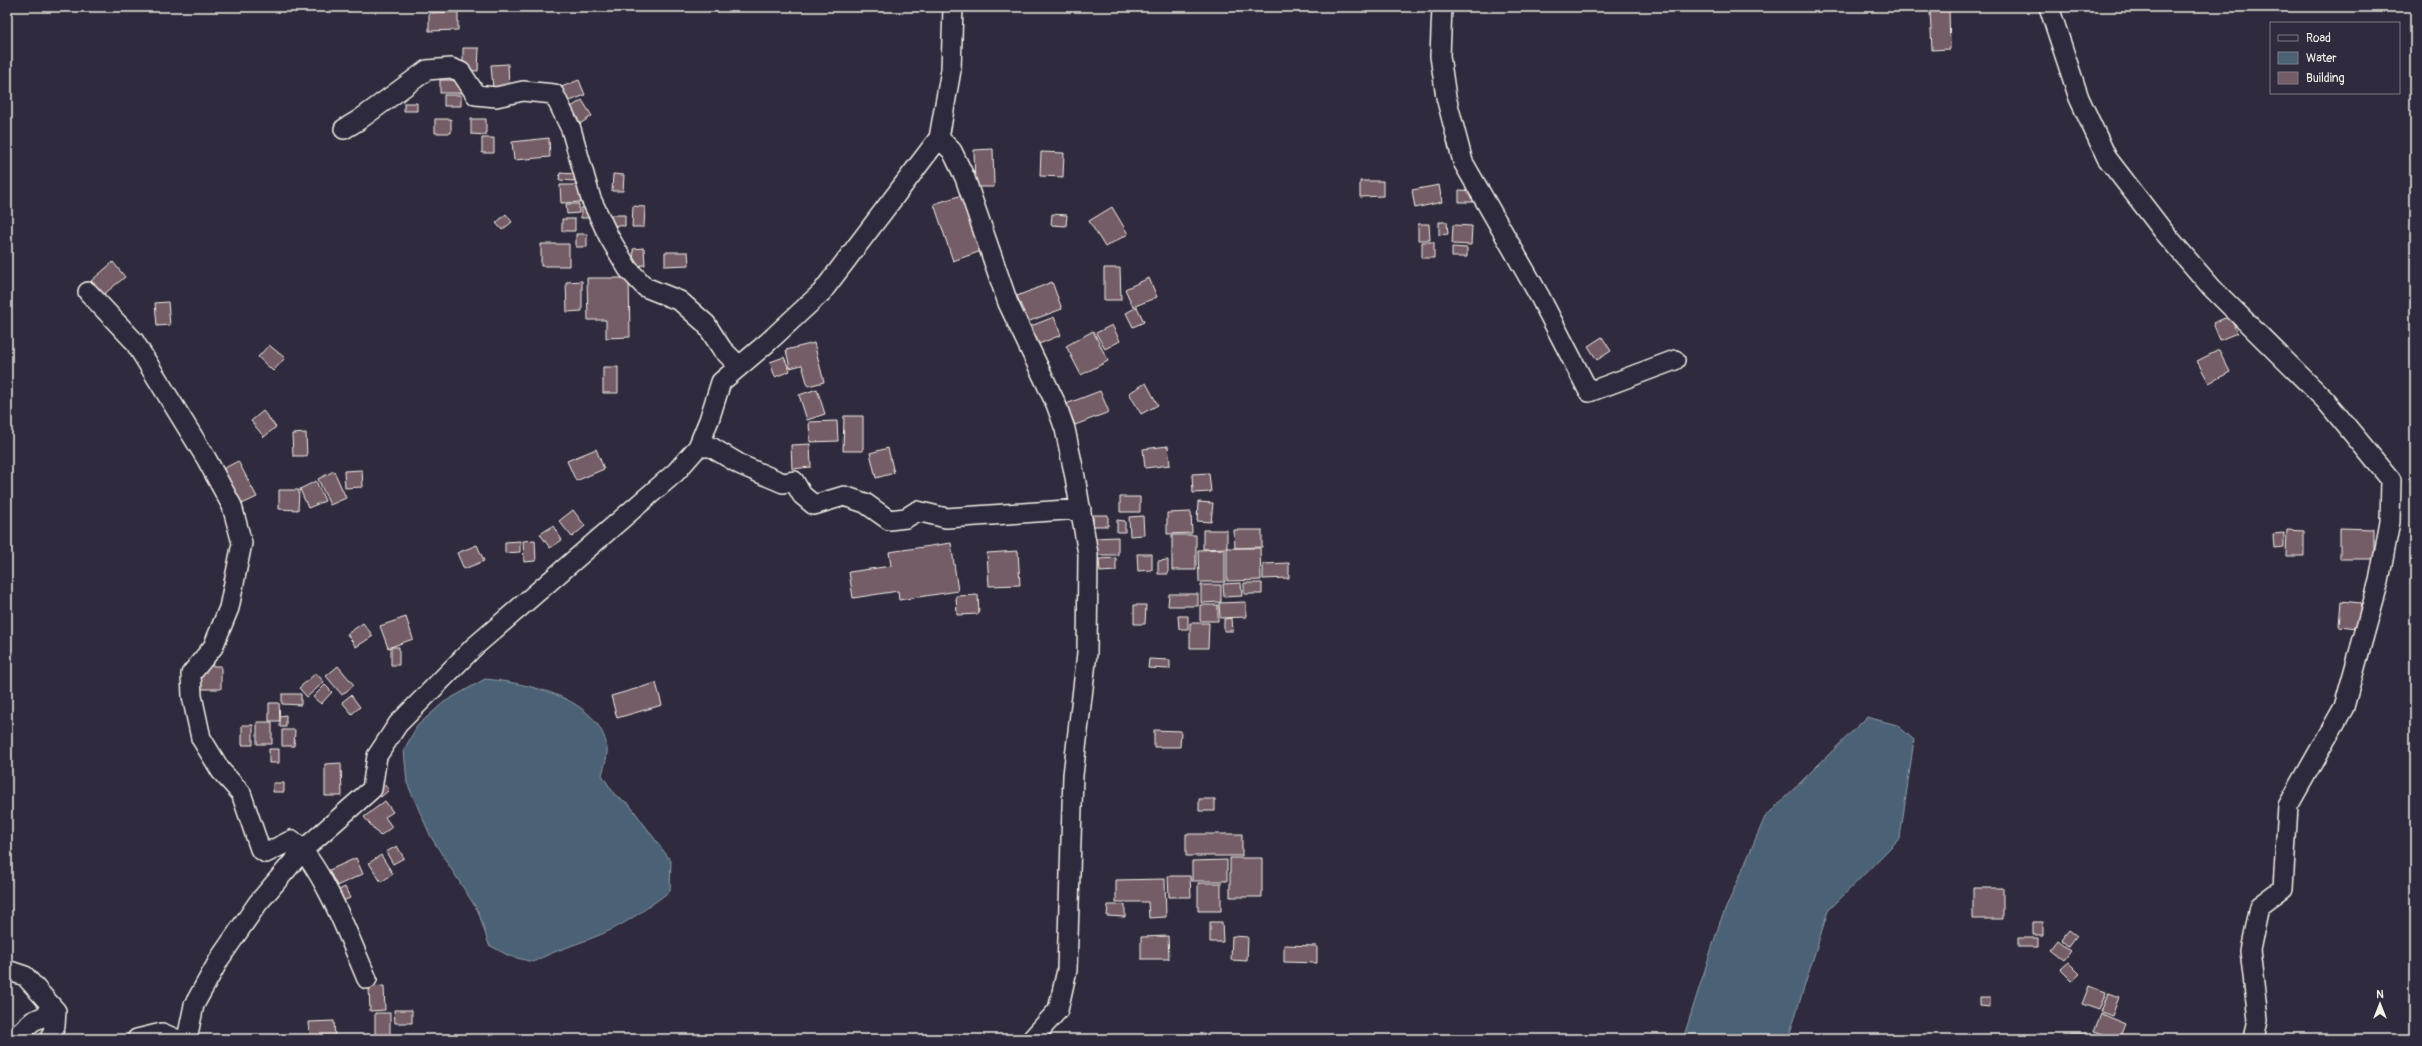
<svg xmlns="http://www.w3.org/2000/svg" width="2422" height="1046" font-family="Pangolin,sans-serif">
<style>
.water{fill:#4b6276;stroke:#8f9ba4}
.building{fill:#755d67;stroke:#f4f1e8}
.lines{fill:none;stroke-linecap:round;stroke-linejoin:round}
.minor-casing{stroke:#f4f1e8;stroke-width:22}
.minor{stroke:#2f2a3d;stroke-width:19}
</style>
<rect width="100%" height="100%" fill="#2f2a3d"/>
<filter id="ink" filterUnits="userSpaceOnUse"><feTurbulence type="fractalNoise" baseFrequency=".025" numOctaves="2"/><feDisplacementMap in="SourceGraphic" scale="8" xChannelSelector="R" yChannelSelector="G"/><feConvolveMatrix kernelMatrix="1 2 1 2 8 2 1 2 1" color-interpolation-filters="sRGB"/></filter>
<g filter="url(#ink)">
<path class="water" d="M485,679C526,683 600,697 607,748C608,756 604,767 602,775L615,795L629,804L671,861L670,891C649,907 626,924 602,934C579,944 555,950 533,962L509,956L489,945L478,911L431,837L407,783L404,750L417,726L444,702Z
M1867,717L1897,725L1914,740L1900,838L1828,911L1788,1039H1683L1720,922L1765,817Z"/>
<path class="building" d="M1949,9L1950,49L1932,50L1930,10Z
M458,12V30L429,31V13Z
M463,48H479L478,71L463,70Z
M508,64L509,88L493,89L491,65Z
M440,80H462V93H440Z
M579,80L585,95L565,103L559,88Z
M444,95H461V106H444Z
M582,100L592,116L575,127L565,111Z
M404,103H417V111H404Z
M435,119H451V133H435Z
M471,119H486V135L471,134Z
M482,138H494V153H482Z
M549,138L550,157L514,160L512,142Z
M993,149L994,187H975L974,150Z
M1041,152L1064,153L1063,177L1040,176Z
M560,173L575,174L574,181L559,180Z
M613,174L624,175L623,191H612Z
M1360,181H1383V196L1360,197Z
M560,185H583V202L561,203Z
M1439,185L1442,202L1415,208L1412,190Z
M1459,190L1477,191V202H1459Z
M965,194L984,250L953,261L934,204Z
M566,204H579V213L567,214Z
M633,206L645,207L644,227H632Z
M1112,207L1128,234L1105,247L1089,221Z
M581,208H593V218H581Z
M506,214L512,222L502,230L496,223Z
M1052,214L1067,215L1066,226L1051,225Z
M611,215H625V226L610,225Z
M562,219H575V231H562Z
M1439,222H1447L1448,234L1439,235Z
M1418,224H1429L1430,240H1418Z
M1453,225L1472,226L1471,245L1452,244Z
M576,234H587V247H576Z
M1422,242H1434V258H1422Z
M541,244H569V266H541Z
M1452,247L1467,248V257H1452Z
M644,248L645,265L634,266L633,249Z
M665,252H688L689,265L665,266Z
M113,262L125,277L103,295L91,281Z
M1104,268H1120L1121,300H1104Z
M587,278H629L630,337L606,338V320H588Z
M1149,278L1157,297L1133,307L1125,289Z
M582,281V311L567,312L566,282Z
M1052,282L1062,309L1027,322L1017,296Z
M168,302L170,325L157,326L155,303Z
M1137,307L1144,322L1133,327L1126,313Z
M2230,316L2237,333L2220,340L2213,323Z
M1054,317L1061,335L1039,344L1031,326Z
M1112,325L1120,341L1105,349L1096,333Z
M1093,331L1108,361L1081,375L1066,346Z
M1602,337L1611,351L1597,360L1588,346Z
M814,343L824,382L808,386L802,365L790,368L786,350Z
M269,345L285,358L273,371L258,357Z
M2219,350L2230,372L2209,383L2197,361Z
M784,357L790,371L775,377L770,362Z
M603,367H618V393H603Z
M1146,383L1158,405L1141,414L1129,393Z
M817,389L825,414L807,420L799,395Z
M1100,391L1109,412L1075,425L1066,404Z
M263,411L276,427L264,437L251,421Z
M844,416H863V451H843Z
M837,421L838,441L810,442L809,422Z
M306,433L307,456H293L292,434Z
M810,444L811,467L792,469L791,445Z
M1168,446L1170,465L1145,468L1143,449Z
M888,448L894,473L876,478L870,453Z
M596,449L604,469L576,481L567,461Z
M238,461L257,497L242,504L223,469Z
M362,470L363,487L345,488L344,471Z
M334,471L346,498L330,505L318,479Z
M1209,473L1211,492L1193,493L1192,474Z
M316,481L325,501L308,508L300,489Z
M279,490H299L298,510L279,509Z
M1120,497H1140V512H1120Z
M1198,502L1213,503L1211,522L1197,521Z
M573,510L585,526L572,537L559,521Z
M1191,512L1192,533L1167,534V513Z
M1093,515H1108V526H1093Z
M1143,516L1144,535L1130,536L1129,517Z
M1117,520L1125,521V532H1117Z
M553,526L562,540L550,548L540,534Z
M2340,528L2374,529V559H2340Z
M1203,530H1227V548L1203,549Z
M1234,530H1262V547L1235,548Z
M2287,530L2304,531V556H2286Z
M2284,533V547L2274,548L2273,534Z
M1172,535H1196V570H1172Z
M1118,537V555H1094V538Z
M535,540L536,561L524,562L523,541Z
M520,541V552L505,553V542Z
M951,543L958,591L899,600L898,591L853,598L849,572L891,566L889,552Z
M477,545L484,561L464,569L457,553Z
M1227,548H1260L1261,580L1227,581Z
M1225,549V582H1199L1198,550Z
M1018,551L1020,585L989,586L987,553Z
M1137,554H1152V570L1138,571Z
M1116,558V571L1100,572L1099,559Z
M1168,560V574H1158V561Z
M1289,563V578L1263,579V564Z
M1241,583L1242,596L1224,597L1223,584Z
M1244,583H1262V594H1244Z
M1201,585H1221V602L1201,603Z
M1169,594H1198V606H1168Z
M978,595L979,614L957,615L956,596Z
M2341,601L2361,603L2358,628L2339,626Z
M1246,602V617L1220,618L1219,603Z
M1134,605H1146L1145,624H1134Z
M1200,605H1218V621H1200Z
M1178,616H1188V629H1179Z
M406,617L413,639L388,648L380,626Z
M1232,618L1233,631H1224V619Z
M363,623L373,636L356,647L347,634Z
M1190,623H1209L1208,648H1190Z
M391,647H399V665H391Z
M1149,659L1170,660V669L1148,668Z
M201,666H221V689H201Z
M338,666L354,685L342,695L326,676Z
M316,673L324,682L307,697L299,688Z
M656,683L662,705L617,718L611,696Z
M325,685L332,692L321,704L313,697Z
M282,694H301V705L282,704Z
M351,695L360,707L352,714L342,702Z
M269,703H279L280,721H269Z
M286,715V727H280V716Z
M257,722H272V744H257Z
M242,725H253V745H242Z
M282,730H295L294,746H282Z
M1154,730L1181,731L1180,747H1154Z
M269,749H279V763H269Z
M341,763L342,796H325V764Z
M273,783H284V792H273Z
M383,783L389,790L381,797L375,790Z
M1199,799H1215V811H1199Z
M385,801L393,812L385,817L392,827L380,836L364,817Z
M1186,834H1242V856H1186Z
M397,846L404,858L393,864L386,852Z
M381,855L393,874L381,882L369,863Z
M356,858L363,874L332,888L325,872Z
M1230,858H1262V897H1230Z
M1227,860V881H1192V861Z
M1168,876H1190L1191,897H1169Z
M1165,879L1166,917L1149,918L1148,902H1116V880Z
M1198,883H1221V911H1198Z
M345,887L350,898L338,903L333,893Z
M1973,888H2003V919H1973Z
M1108,905H1125V917L1107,916Z
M1210,922H1222L1223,942H1210Z
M2033,922H2043V935H2033Z
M2069,930L2077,936L2069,947L2061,940Z
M1168,936L1169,959H1141V937Z
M1232,936L1248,937L1247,961L1231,960Z
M2018,938H2038V947H2018Z
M2057,940L2071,951L2064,960L2050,949Z
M1284,945L1317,946V963L1284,962Z
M2068,962L2080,974L2072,981L2060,969Z
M384,986L385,1010L370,1011L369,987Z
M2089,986L2106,992L2099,1010L2082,1004Z
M2108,993L2119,997L2112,1016L2101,1012Z
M1980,998H1990V1007L1980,1006Z
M394,1010H412V1023H395Z
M375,1013H390V1037H375Z
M2101,1014L2125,1024L2119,1039L2094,1031Z
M334,1021L335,1039H310L309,1022Z
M2071,1035H2090V1039H2071Z"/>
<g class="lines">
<g class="minor-casing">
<path id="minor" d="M1442,7L1440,56L1446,97L1463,162L1540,297L1589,392L1675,360
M2049,7L2079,98L2107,158L2164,232L2212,288L2325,400L2391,480L2390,522L2379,581L2344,707L2288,806L2283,888L2259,906L2250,950L2258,1019L2254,1039
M344,129L359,120L427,70L451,68L461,72L476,95L496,97L523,91L554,94L571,129L591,199L609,237L628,269L645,287L680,301L706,324L722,349L739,366
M939,138L952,151L965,178L1008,303L1056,404L1065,429L1075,477L1088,554L1087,653L1073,775L1067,970L1058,1010L1032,1039
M88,292L134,341L206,458L232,506L242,543L229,608L213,647L191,674L192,696L201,738L221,771L241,793L260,849L266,853L292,840C322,864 351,942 367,979
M698,447H711L741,465L783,483L794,481L802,495L814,505L844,496L865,503L889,520L906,518L917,511L946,518L1081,509
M7,970L25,976L56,1011L55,1026L50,1039
M13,1039L33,1021L56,1011
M137,1039L162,1033L176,1039
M187,1039L194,1005L220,958L258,903L304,849L372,789L377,756L398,724L474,647L676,472L698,447L709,420L721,382L767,343L822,292L939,138L951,70L953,7"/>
</g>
<use href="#minor" class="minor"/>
</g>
</g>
<rect width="2422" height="1046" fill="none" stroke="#2f2a3d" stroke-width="24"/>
<rect x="12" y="12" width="2398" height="1022" fill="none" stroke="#f4f1e8" stroke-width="1.5" filter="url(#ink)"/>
<rect x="2270" y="22" width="130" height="72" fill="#2f2a3d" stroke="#7e7a81"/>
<rect x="2278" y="35" width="20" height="6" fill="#2f2a3d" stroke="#7e7a81"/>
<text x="2306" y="42" font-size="12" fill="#f4f1e8">Road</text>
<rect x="2278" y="52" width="20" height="12" fill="#4b6276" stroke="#7e7a81"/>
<text x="2306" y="62" font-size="12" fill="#f4f1e8">Water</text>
<rect x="2278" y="72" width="20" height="12" fill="#755d67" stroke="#7e7a81"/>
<text x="2306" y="82" font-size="12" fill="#f4f1e8">Building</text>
<g transform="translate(2380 1004)" stroke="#2f2a3d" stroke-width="3" paint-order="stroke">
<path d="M0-3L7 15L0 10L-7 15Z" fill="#f4f1e8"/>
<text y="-6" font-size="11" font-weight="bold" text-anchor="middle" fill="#f4f1e8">N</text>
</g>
</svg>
